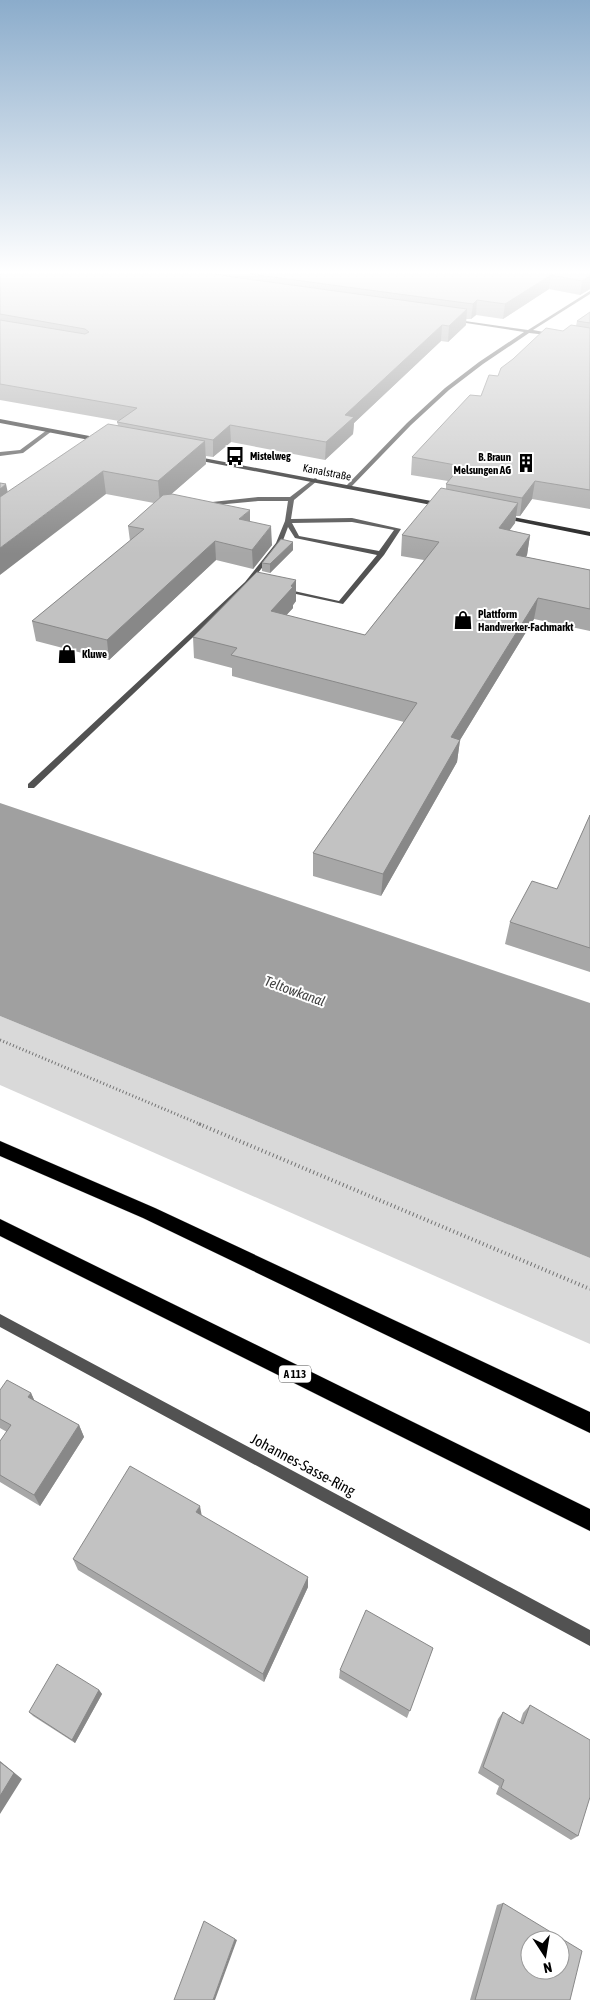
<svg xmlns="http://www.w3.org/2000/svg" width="590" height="2000" font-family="'Asap Condensed',sans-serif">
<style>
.green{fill:#d9d9d9}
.water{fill:#a0a0a0}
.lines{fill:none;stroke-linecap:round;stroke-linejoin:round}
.highway-casing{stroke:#dbdbdb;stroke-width:1}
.path-far1{stroke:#747474;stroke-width:3;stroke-dasharray:1 2.5;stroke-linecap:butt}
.path{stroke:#747474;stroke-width:4;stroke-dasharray:1 3;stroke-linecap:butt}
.lane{fill:#525252;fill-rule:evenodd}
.street{fill:#525252;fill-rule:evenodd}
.secondary{fill:#1f1f1f;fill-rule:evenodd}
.highway{fill:#000;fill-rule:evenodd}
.wall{fill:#a7a7a7}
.shaded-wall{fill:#888}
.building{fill:#c2c2c2;stroke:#888;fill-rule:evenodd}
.labels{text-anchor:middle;stroke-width:4;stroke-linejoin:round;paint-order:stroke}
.far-poi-label{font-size:11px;font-weight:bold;fill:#000;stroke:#fff;text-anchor:start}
.far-street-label{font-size:11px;fill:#000;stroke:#fff}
.shield{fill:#fff;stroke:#4c4c4c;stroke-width:1}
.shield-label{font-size:11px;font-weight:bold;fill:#000}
.water-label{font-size:14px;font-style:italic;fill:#414141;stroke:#fff}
.near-street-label{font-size:15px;fill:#000;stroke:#fff}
</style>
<rect width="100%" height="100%" fill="#fff"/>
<path class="green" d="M0,1016L590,1258V1344L0,1085Z"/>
<path class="water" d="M0,803L590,1003V1258L0,1016Z"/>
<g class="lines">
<g class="highway-casing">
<path id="highway" d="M0,1141L155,1208L590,1412V1433L143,1218L0,1156Z
M0,1219L590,1509V1531L0,1236Z"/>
</g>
<path class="path-far1" d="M0,1040L202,1125"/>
<path class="path" d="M199,1124L590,1289"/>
<path class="lane" d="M47,430L52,431L23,453L0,456V452L20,450Z
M315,478L317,479V481L294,500L291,519L352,518L401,529L384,555L343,604L282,591L285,589L339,601L377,555L295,538L288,527L282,543L249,584L34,788H28V784L245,582L276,543L285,521L288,501H258L205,506L202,504L203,503L258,497H290ZM352,522L394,530L379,551L299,536L292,523Z"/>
<path class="street" d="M590,291V294L533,330L555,334L557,336L529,333L483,364L449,390L411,425L351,487H347V485L407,423L445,388L479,362L524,332L453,321L451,319L528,330Z
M0,1314L590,1630V1646L0,1327Z"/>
<path class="secondary" d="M0,419L100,438L103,440L100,442L0,423Z
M193,456L442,503L445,505L442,507L191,459L190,458Z
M503,515L590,532V536L501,518V516Z"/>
<use href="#highway" class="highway"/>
</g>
<path class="wall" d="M0,274H590V289L580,295L549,289L503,319L476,315L471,319H466V325L448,342L441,341L354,423L353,434L325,460L231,442L213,457L206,456V464L171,494L250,522L272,545L253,569L216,560L109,660L36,641L32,621L130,541L128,526L154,503L106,494L8,492L118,425L117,422L119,421L0,400Z
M590,312V509L532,499L520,516H516L515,523L509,530L530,535L527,555L526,557L590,570V631L534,619L460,740L457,762L381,896L313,876V853L404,722L232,676V668L194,658L193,637L296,580V601L293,605V608L286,615L365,635L424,560L401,556L402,535L446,489V484L448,481L411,475L412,457L481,396L498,376L563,331L576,326L577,321Z
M293,542V550L270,573L262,571V563Z
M590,815V972L505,944L510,922L557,889Z
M0,1390L31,1393L34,1400L79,1425L84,1437L40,1506L0,1482V1441L7,1432L0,1428Z
M73,1559L308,1577V1587L264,1682L78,1570Z
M433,1648L407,1718L339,1678L340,1670Z
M99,1690L102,1694L75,1743L33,1716L29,1712Z
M530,1705L578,1836L571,1840L496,1794L499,1786L478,1773L498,1719L503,1712L520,1722L523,1713Z
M503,1903L570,2000H470L497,1905Z"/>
<path class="shaded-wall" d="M551,275L549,289L503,319L505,304Z
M590,276V289L580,295L582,281Z
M477,300L476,315L471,319L473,304Z
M467,309L466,325L448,342L449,326Z
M442,325L441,341L354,423L353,434L325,460L326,442L345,415Z
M230,425L231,442L213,457V440Z
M205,441L206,464L160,504L158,481Z
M103,471L106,494L0,575V548Z
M535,481L532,499L520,516L522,498Z
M6,484L11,507L0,515V489Z
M518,503L515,523L496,549L499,528Z
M250,510V528L239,519Z
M271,526L272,545L253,569L252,550Z
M530,535L527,555L513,576L516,555Z
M215,541L216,560L109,660L107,640Z
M293,542V550L270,573V564Z
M296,580V601L293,605V608L271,632V611Z
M538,598L534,619L460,740L457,762L381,896L383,874L451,737Z
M31,1393L37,1406L28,1397Z
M79,1425L84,1437L40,1506L34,1495Z
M200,1506L202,1517L196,1512Z
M308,1577V1587L264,1682L263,1674Z
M99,1690L102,1694L75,1743L72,1740Z
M0,1761L22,1779L0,1814Z
M235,1939L237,1940L215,2000H213Z"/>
<path class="building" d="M0,274H216L233,277L467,309L449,326L442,325L345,415L354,417L326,442L230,425L213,440L117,422L137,408L0,384V320L85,334L89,332L85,329L0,314Z
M250,274H590V276L582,281L551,275L505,304L477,300L473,304Z
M590,312V323L577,321Z
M571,325L590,328V490L535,481L522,498L446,484L461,466L412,457L470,395L481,396L489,375L498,376L501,368L513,359L546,328L563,331Z
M108,424L205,441L158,481L103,471L0,548V497Z
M0,483L6,484L0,489Z
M441,488L518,503L499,528L530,535L516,555L590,570V609L538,598L451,737L460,740L383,874L313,853L417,703L231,655L237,648L193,637L257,572L296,580L291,586L293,587L271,611L365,635L439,542L402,535Z
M172,494L250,510L239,519L271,526L252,550L215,541L107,640L32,621L144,529L128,526L163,495Z
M281,539L293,542L270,564L262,563Z
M590,815V948L510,922L532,881L557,889Z
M7,1380L31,1393L28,1397L79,1425L34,1495L0,1475V1441L11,1425L0,1419V1390Z
M130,1466L200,1506L196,1512L308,1577L263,1674L73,1559Z
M366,1610L433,1648L410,1711L340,1670Z
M57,1664L99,1690L72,1740L29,1712Z
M530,1705L590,1740V1797L578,1836L501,1788L504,1780L483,1767L503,1712L523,1724Z
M0,1762L14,1773L0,1796Z
M503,1903L582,1951L570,2000H475ZM530,1940H560V1970H530Z
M204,1921L235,1939L213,2000H174Z"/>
<linearGradient id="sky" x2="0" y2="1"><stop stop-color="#8baccb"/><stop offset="0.49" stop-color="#fff"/><stop offset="1" stop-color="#fff" stop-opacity="0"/></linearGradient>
<rect width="590" height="554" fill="url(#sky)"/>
<defs>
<g id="bus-bare" transform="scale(1.5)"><path d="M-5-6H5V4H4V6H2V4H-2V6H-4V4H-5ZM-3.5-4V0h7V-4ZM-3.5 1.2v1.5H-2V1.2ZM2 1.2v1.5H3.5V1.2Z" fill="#000" stroke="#fff" stroke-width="2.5" paint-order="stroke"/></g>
<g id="building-bare" transform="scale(1.5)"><path d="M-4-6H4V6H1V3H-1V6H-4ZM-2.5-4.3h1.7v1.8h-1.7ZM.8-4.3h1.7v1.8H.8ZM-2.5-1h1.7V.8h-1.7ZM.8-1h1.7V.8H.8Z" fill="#000" stroke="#fff" stroke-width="2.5" paint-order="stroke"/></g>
<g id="shop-bare" transform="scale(1.5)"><path d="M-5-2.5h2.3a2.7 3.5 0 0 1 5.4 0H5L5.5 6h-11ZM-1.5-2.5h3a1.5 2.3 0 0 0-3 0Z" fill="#000" stroke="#fff" stroke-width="2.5" paint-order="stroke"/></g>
</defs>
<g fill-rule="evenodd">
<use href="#bus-bare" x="235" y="456"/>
<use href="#building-bare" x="526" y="463"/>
<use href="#shop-bare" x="463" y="620"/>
<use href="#shop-bare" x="67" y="654"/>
</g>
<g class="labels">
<g class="far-poi-label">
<text x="250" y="460">Mistelweg</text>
<text x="511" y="461" text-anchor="end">B. Braun<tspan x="511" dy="13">Melsungen AG</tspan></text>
<text x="478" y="618">Plattform<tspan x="478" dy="13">Handwerker-Fachmarkt</tspan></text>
<text x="82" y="658">Kluwe</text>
</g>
<g class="far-street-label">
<text transform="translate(327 472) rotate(11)" y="4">Kanalstraße</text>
</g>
<rect class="shield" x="279" y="1365.5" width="32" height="17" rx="4"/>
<g class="shield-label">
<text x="295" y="1378">A 113</text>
</g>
<g class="water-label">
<text transform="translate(295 991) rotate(20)" y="5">Teltowkanal</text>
</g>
<g class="near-street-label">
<text transform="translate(303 1465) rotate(28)" y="5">Johannes-Sasse-Ring</text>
</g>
</g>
<g transform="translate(545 1955) rotate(168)"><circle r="24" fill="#ffffff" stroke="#999999"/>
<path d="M0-4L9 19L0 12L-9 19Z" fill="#000000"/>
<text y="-8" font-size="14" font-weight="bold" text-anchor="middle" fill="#000000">N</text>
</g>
</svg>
